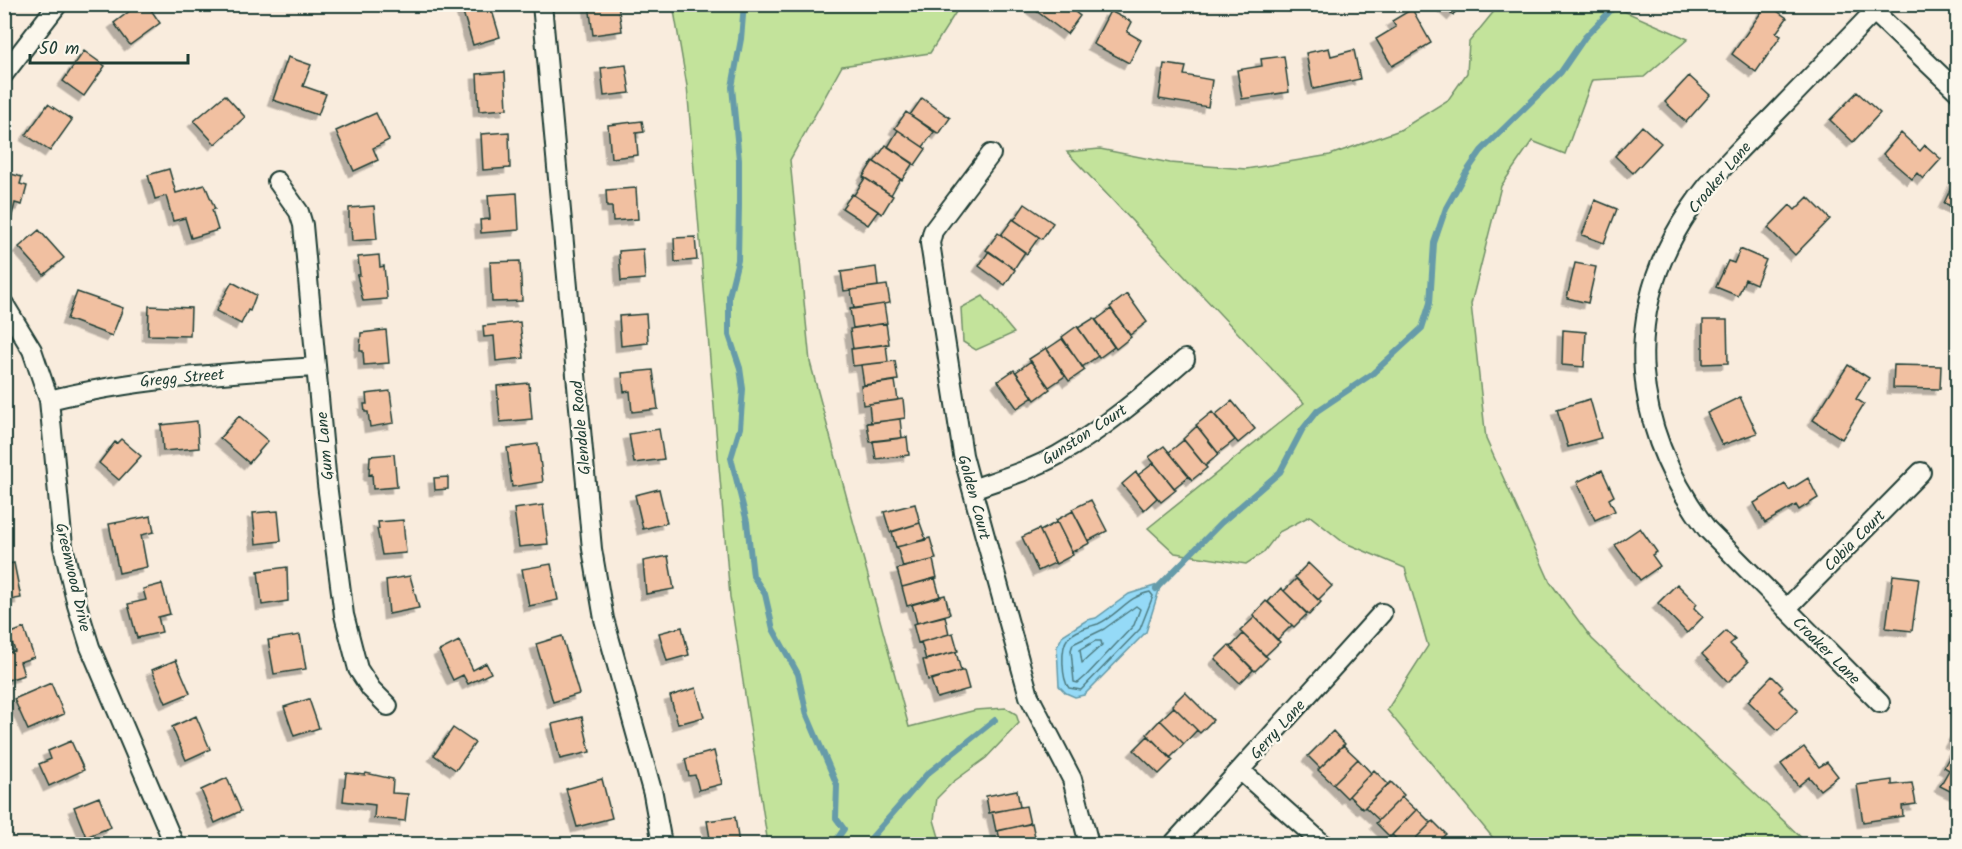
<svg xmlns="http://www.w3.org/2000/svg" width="1962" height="849" font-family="Kalam,sans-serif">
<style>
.green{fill:#c3e39b;stroke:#719068;stroke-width:1.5}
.water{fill:#95daf7;stroke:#669ba9;stroke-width:1.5}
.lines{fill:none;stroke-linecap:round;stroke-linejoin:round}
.shore{stroke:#4e7c82;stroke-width:1.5}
.stream{stroke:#669ba9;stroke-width:6}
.building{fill:#f1c0a1;stroke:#1f3d34;stroke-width:1.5;filter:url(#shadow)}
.street-casing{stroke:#1f3d34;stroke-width:22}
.street{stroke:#fbf7ec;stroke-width:18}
.labels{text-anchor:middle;stroke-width:5;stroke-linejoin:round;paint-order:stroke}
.street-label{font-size:16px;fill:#1f3d34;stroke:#fbf7ec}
</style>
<defs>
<filter id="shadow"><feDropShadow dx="-5.5" dy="5.5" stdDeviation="0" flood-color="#0004"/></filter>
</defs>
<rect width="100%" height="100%" fill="#f9ecdd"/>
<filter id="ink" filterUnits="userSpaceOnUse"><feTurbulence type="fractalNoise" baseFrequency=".0167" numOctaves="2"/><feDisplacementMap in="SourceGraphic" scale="12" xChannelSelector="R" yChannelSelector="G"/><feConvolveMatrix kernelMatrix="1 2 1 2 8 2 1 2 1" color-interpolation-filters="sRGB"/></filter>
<g filter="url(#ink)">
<path class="green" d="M951,4L956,12L930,53L842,66L790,160L810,362L909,727L976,710L1006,708L1016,714L1019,723L986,758L953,782L937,798L934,820L941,844H768L730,597L687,86L673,5Z
M1500,4L1610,5L1688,39L1644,77L1592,80L1565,154L1532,141L1501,186L1471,304L1486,439L1550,582L1592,639L1808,844H1498L1387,710L1428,646L1405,568L1343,542L1310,516L1279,532L1263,553L1246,564L1175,553L1148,528L1304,403L1067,152L1100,149L1170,163L1246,169L1330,155L1400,130L1448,100L1467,73L1469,42Z
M983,296L1014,333L976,350L963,342L961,308Z"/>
<path class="water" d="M1161,584L1146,632L1084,695L1075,697L1066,693L1059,686L1057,647L1063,635L1087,620L1096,618L1129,594Z"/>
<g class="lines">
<path class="shore" d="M1150,592L1153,596L1140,629L1081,690L1069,688C1062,680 1060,647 1068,638C1076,630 1088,627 1098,624C1117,616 1128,596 1150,592Z
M1136,606L1140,609L1134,625L1086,676L1078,683L1074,682L1071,650L1073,644L1104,629Z
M1095,641H1101L1102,645L1082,663L1080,650Z"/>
<path class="stream" d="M744,4L741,39L732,87L739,160V206L738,260L729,296V335L740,368L743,389L740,428L731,458L747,522L753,576L765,594L773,629L798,674L807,715L837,785L836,818L844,829L837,839V844
M1156,589L1221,523L1280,472L1302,430L1317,411L1372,374L1422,328L1430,303L1434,243L1446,208L1465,174L1481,151L1561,72L1585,37L1617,4
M866,844L927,774L995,720"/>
</g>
<path class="building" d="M139,4H147L160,23L130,45L114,23Z
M478,4H490L500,37L473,45L462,9Z
M589,4H618L622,31L593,35Z
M1027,4H1065L1080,16L1067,34Z
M1441,4H1462L1453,15Z
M1767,4L1787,18L1776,33L1781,36L1756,72L1732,54Z
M1412,9L1431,43L1392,66L1376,39L1396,27L1392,21Z
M1110,11L1132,22L1127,32L1141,40L1129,63L1093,44Z
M1329,48L1331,56L1354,50L1360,79L1313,89L1306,53Z
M84,51L105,66L84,96L63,81Z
M1284,56L1289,92L1242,99L1237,70L1262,66L1261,59Z
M288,57L311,65L303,86L326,94L318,115L273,100Z
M1164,64L1186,67L1184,75L1212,80L1208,107L1159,99Z
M626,65L630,93L604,96L601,68Z
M505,72L507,109L479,111L477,74Z
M1689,76L1710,95L1686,122L1665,102Z
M1857,92L1880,113L1853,142L1830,120Z
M225,95L245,117L215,144L194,121Z
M922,98L950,118L939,134L910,115Z
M48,104L72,120L50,151L26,135Z
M906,112L934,132L923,147L895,128Z
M376,113L389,140L373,148L378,160L354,171L336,131Z
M642,121L644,132L636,133L638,155L611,158L608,125Z
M1642,126L1661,143L1633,173L1615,156Z
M898,130L926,149L915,165L888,147Z
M509,132L510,168L483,170L481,134Z
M1901,133L1920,151L1925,145L1941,159L1923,179L1917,173L1912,179L1883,154Z
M886,145L913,163L902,180L874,162Z
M873,161L900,179L891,195L863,177Z
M169,169L176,193L205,185L215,209L212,210L218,230L191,238L185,218L173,221L166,196L155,199L148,175Z
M4,172L22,177L20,184L27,186L22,205L15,203L10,224L4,223Z
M1956,177L1958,178V209L1944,203Z
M865,178L893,196L882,214L854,195Z
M636,188L638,219L613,221L612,207H607L606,190Z
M517,193L519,230L481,233L480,220L490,219L488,195Z
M852,194L878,211L868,225L842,208Z
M1808,197L1830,219L1795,255L1768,228L1790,205L1795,210Z
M1595,200L1617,209L1604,243L1582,235Z
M1025,204L1053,223L1042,239L1014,220Z
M374,206L377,239L352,241L351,227H349V208Z
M1013,219L1039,237L1027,254L1001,235Z
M39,230L64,258L44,275L19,247Z
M998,233L1025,252L1014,269L986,250Z
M695,237L697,260L675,262L674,238Z
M643,249L645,279L621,281L619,251Z
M1740,249L1766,260L1756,284L1745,279L1738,296L1716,287L1728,261L1734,263Z
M989,251L1015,270L1005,285L979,266Z
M379,255L380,267L384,266L387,299L363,301L357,275H360L358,257Z
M520,261L522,301L492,302L490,262Z
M1575,263L1596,267L1588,303L1567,298Z
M876,267L878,286L844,291L841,272Z
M232,282L256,295L250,311L248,310L241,324L216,311Z
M887,285L890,303L854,309L851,290Z
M77,292L123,308L112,336L67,319Z
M1127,294L1147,322L1130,335L1110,307Z
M884,304L887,323L853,328L850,309Z
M149,306L191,308L190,336L148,335Z
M1111,309L1131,337L1116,349L1096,320Z
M646,314L648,343L621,346L619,316Z
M1094,318L1114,347L1099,358L1078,328Z
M1703,320H1727L1728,363L1703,364Z
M520,322L524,358L496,361L494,336L484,337L483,326Z
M886,323L889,344L853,349L850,329Z
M1077,326L1098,356L1082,367L1062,337Z
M386,330L389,363L364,365L363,351H360L361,333Z
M1563,330L1586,332L1584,367L1562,365Z
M1062,339L1085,370L1069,381L1047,349Z
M886,344L888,362L853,366L851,349Z
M1046,348L1065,376L1049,387L1029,359Z
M895,361L898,380L864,385L861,365Z
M1031,361L1050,389L1035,400L1016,372Z
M1848,365L1869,378L1856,399L1864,404L1842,439L1813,420Z
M1894,365L1941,366L1940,389L1893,388Z
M653,370L658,409L632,412L630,391L624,392L622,373Z
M1014,370L1033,397L1017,408L998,381Z
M895,381L898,400L863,405L861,386Z
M529,383L532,419L500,422L497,386Z
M390,391L394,423L370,427L368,412H365L364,404H367L366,394Z
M1740,397L1757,433L1722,445L1707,413Z
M903,399L905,418L871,423L869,404Z
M1590,399L1601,438L1568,447L1557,409Z
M1232,401L1255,429L1238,443L1215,415Z
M1212,412L1235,440L1218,453L1196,425Z
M239,416L268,441L249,463L220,438Z
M900,419L902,438L870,442L867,423Z
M197,421L199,448L163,451L161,425Z
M1197,426L1219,454L1205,466L1183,439Z
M659,429L664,459L634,463L629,434Z
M907,437L909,455L876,459L873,441Z
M121,439L141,456L119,480L99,463L115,442L117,443Z
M1184,440L1207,468L1192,480L1169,452Z
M538,444L543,482L512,487L507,448Z
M1164,446L1189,476L1174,488L1149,457Z
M394,454L397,487L373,489L372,474L369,475L370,456Z
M1154,463L1176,490L1161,502L1138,475Z
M1602,470L1614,496L1609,499L1615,511L1595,520L1577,482Z
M1136,472L1157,498L1144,510L1122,484Z
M448,477V489L435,490L434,478Z
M1808,478L1818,498L1799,510L1796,505L1765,523L1754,503L1785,484L1789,490Z
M659,489L667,523L643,529L635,495Z
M1091,500L1107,531L1088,541L1072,509Z
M915,504L920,523L890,532L884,512Z
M543,505L548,544L519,547L514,509Z
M278,511L281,541L256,544L253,513Z
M1073,511L1090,543L1072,552L1056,520Z
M151,516L154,532L141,535L147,567L119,573L109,524Z
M403,520L406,553L382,555L377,529H379L378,522Z
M1057,522L1073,555L1056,564L1040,531Z
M920,523L926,540L896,547L892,532Z
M1640,528L1657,552L1652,555L1660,566L1640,580L1615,545Z
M1039,529L1055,563L1038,571L1022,537Z
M930,538L936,559L903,567L897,547Z
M668,556L674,589L646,594L643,561Z
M933,560L937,578L902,587L897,569Z
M14,563L21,598L4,601V565Z
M1308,563L1332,586L1318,600L1295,577Z
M551,564L558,600L529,606L522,569Z
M287,567L288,601L262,605L258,571Z
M1893,575L1919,578L1912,631L1886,628Z
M410,576L419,608L389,614L386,580Z
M935,578L940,597L907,606L902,587Z
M1296,579L1321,602L1309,615L1284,591Z
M162,584L170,614L158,617L162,632L137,638L128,604L146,600L143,589Z
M1677,584L1697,604L1694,608L1703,617L1687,633L1658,603Z
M1281,588L1307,614L1294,627L1268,602Z
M945,595L950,614L917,623L912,604Z
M1266,601L1292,625L1277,640L1253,615Z
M945,616L949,634L918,643L913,624Z
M1255,617L1280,642L1265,656L1240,631Z
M682,627L689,655L667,661L659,633Z
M24,628L34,657L20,662L24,675L8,680L4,669V654L15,651L9,634Z
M1726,631L1735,640L1730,644L1748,662L1728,682L1702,654Z
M953,633L958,651L926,660L921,642Z
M1243,634L1268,658L1255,671L1231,647Z
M300,635L306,669L274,674L268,640Z
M562,636L579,694L553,702L536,644Z
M459,641L473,670L486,663L491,673L468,684L463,675L453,680L439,651Z
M1229,645L1253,670L1240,683L1215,659Z
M956,652L961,671L928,680L923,660Z
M176,660L190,693L166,703L152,670Z
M961,671H964L969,689L937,698L931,680Z
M1772,676L1783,687L1779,691L1798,710L1778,730L1748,701Z
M51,683L64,714L28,730L14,699Z
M696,688L704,717L678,724L670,696Z
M1185,692L1213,720L1200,733L1172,705Z
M309,699L319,728L294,736L284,707Z
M1174,707L1197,730L1184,744L1160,720Z
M196,716L210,749L186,760L172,727Z
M582,717L590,752L560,759L552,724Z
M1160,720L1184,744L1170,758L1147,734Z
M453,728L475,743L456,770L434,755Z
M1958,728V795L1940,786L1949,770L1944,767L1956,745L1950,742Z
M1333,731L1345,744L1320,768L1308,756Z
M1148,736L1173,760L1159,774L1134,750Z
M71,741L84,770L49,786L39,764L51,759L48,751Z
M1343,745L1358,759L1333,784L1318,770Z
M1804,747L1819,767L1827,762L1838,776L1820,790L1809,777L1798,786L1781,764Z
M714,751L722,784L699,790L695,775L689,776L685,759Z
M1358,759L1371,773L1347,798L1333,784Z
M1374,770L1388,784L1363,809L1349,796Z
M346,773L365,775L366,773L393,779L392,793L408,794L405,821L374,818L375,805L343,801Z
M227,778L241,811L215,823L201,790Z
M602,779L612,818L577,827L566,789Z
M1892,780V785L1912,783L1916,804L1902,806L1903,816L1863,822L1857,785Z
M1391,782L1404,795L1379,820L1365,807Z
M1017,790L1020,807L989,813L986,796Z
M99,797L111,827L86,837L74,807Z
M1402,797L1416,810L1390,837L1376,823Z
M1026,806L1030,824L996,831L992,812Z
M1417,809L1431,823L1410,844H1402L1392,835Z
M735,817L739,844H711L707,821Z
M1433,821L1446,834L1435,844H1410Z
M1032,823L1036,841L1001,844L998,831Z"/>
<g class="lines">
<g class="street-casing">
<path id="street" d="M542,4L592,549L604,619L653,794L662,844
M1866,4L1958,92
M4,74L58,4
M991,154L933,231L930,243L963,455L972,489L1029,696L1072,779L1089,844
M277,181L299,212L303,225L327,484L344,615L358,669L371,689L388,706
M4,304L32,350L49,400L63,546L77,605L90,647L174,844
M49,400C138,378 226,373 316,367
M972,489C1001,479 1031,470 1058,455C1104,429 1145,394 1185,359
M1786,609L1921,472
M1880,703L1707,529C1633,430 1618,314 1691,208C1714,174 1744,145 1773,116C1809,79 1845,42 1881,4
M1240,770L1323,844
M1173,844L1382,613"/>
</g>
<use href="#street" class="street"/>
</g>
</g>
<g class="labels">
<g class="street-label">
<text transform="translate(1719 177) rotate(-50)" y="6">Croaker Lane</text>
<text transform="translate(182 377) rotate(-5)" y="6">Gregg Street</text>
<text transform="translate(580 428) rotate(-95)" y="6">Glendale Road</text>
<text transform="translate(1084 434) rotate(-33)" y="6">Gunston Court</text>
<text transform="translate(324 446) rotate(-95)" y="6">Gum Lane</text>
<text transform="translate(975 497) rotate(75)" y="6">Golden Court</text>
<text transform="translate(1854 540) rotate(-45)" y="6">Cobia Court</text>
<text transform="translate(74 577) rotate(77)" y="6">Greenwood Drive</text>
<text transform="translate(1827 650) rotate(45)" y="6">Croaker Lane</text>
<text transform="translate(1277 729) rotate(-48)" y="6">Gerry Lane</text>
</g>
</g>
<rect width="1962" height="849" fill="none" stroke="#fbf7ec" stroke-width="24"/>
<rect x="12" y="12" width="1938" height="825" fill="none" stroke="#1f3d34" stroke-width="2" filter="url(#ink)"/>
<path d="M30 54v9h158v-9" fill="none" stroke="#1f3d34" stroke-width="3"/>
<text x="39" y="54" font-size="18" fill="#1f3d34" stroke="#fbf7ec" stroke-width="4.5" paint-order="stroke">50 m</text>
</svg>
